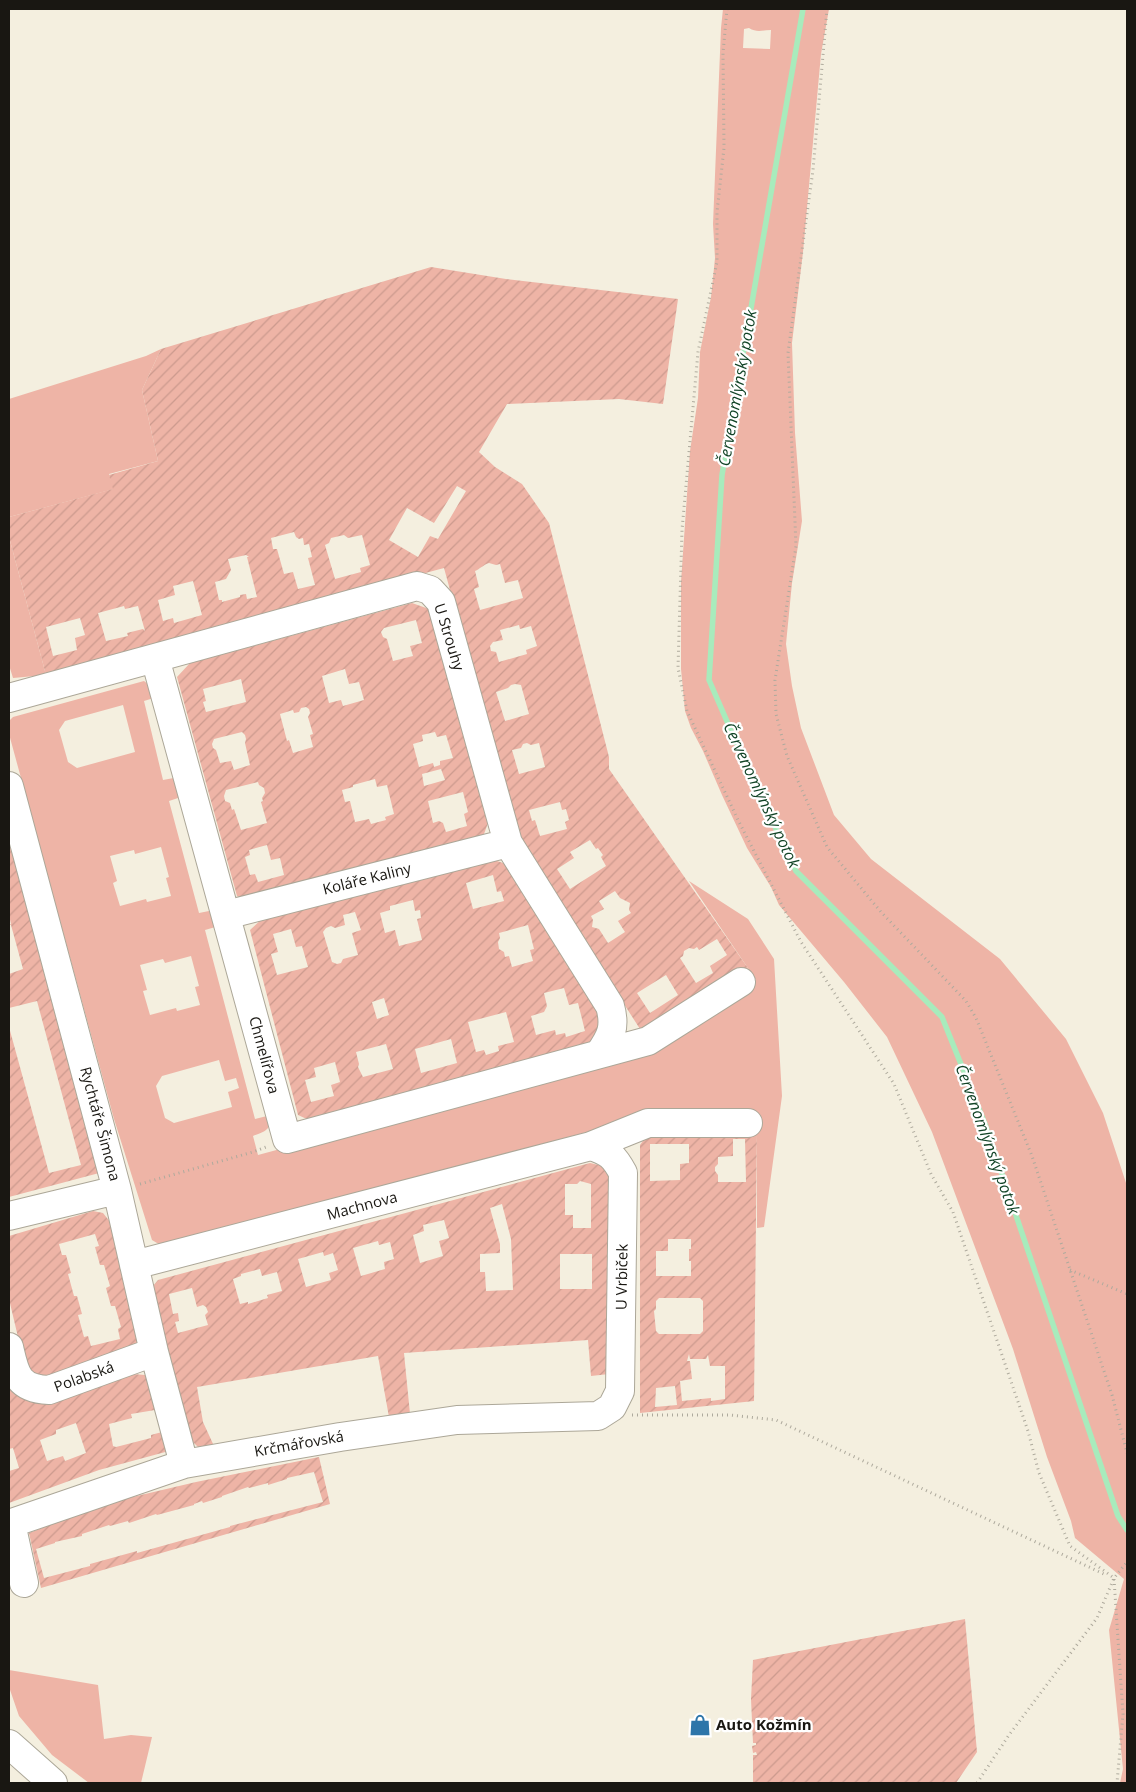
<svg xmlns="http://www.w3.org/2000/svg" width="1136" height="1792" font-family="'Open Sans',sans-serif">
<style>
.grass{fill:#eeb4a6;fill-rule:evenodd}
.garden{fill:url(#garden-furrows);fill-rule:evenodd}
.lines{fill:none;stroke-linecap:round;stroke-linejoin:round}
.stream{stroke:#a8ebbc;stroke-width:5.5}
.minor-casing{stroke:#aca798;stroke-width:30}
.path{stroke:#aeaa9d;stroke-width:3;stroke-dasharray:1 4;stroke-linecap:butt}
.minor{stroke:#fff;stroke-width:28}
.labels{text-anchor:middle;stroke-width:4.5;stroke-linejoin:round;paint-order:stroke}
.street-label{font-size:15px;fill:#191712;stroke:#fff}
.poi-label{font-size:15px;font-weight:bold;fill:#191712;stroke:#fff;text-anchor:start}
.water-label{font-size:16px;font-style:italic;fill:#114326;stroke:#fff}
</style>
<defs>
<pattern id="garden-furrows" width="10" height="10" patternUnits="userSpaceOnUse" patternTransform="scale(1.25)"><rect width="10" height="10" fill="#eeb4a6"/><path d="M-1 1l2-2M0 10L10 0M9 11l2-2" fill="none" stroke="#cc9a8e"/></pattern>
</defs>
<rect width="100%" height="100%" fill="#f4efdf"/>
<path class="grass" d="M723,9H829L821,54L803,252L792,343L795,433L802,521L792,583L786,644L792,686L801,728L834,815L871,859L1000,959L1066,1039L1103,1113L1127,1186V1783H1120L1123,1769L1109,1630L1124,1579L1075,1538L1071,1521L1047,1457L1013,1349L932,1132L887,1037L844,982L779,905L771,887L747,848L722,795L703,751L691,728L685,711L681,669V582L690,451L698,398L700,352L711,297L715,258L713,224L721,28ZM749,28C757,33 763,30 771,30L770,49L743,48L744,29Z
M161,349L142,390L158,461L109,474L114,489L9,517V399L146,356Z
M9,537L46,675L13,678L9,665Z
M144,681L154,689L157,697L144,701L163,780L179,777L184,796L169,801L199,913L214,910L219,926L205,930L255,1119L271,1115C271,1130 266,1131 253,1136L258,1155L647,1050L756,980L689,881L748,919L774,959L782,1096L764,1227L757,1228V1117L639,1118L162,1246L152,1240L114,1119L9,734V721L13,717ZM123,705L135,752L77,768L68,762L59,730L65,721ZM161,847L169,877L166,878L171,896L147,902L146,899L120,906L113,883L117,881L110,856L134,850L135,854ZM191,956L199,986L195,987L200,1005L177,1011L176,1008L150,1015L143,991L147,990L140,965L163,959L165,963ZM219,1060L225,1081L236,1078L239,1088L228,1092L232,1107L174,1123L165,1118L156,1086L162,1076Z
M9,1670L98,1685L104,1739L131,1735L152,1737L141,1783H89L52,1755L19,1716L9,1687Z"/>
<path class="garden" d="M431,267L506,279L678,299L663,404L619,399L507,404L479,452L495,467L522,484L549,523L609,757V769L750,971L651,1032L640,1029L518,839L444,568L46,675L9,537V517L113,489L109,475L158,461L142,390L161,349ZM457,486L466,491L438,539L430,536L418,557L389,540L407,508L434,523ZM294,532L296,537L299,539L303,538L304,545L309,544L312,557L308,558L315,585L298,589L293,572L284,574L277,549H273L271,538ZM344,535L348,538L362,535L370,565L360,568L361,572L335,579L325,545L329,543L331,538ZM246,555L249,557H247L257,597L247,599L246,594L240,595V597L222,602V600H219L215,582L226,579L231,570L228,559ZM489,563L496,565L500,564L505,583L518,580L523,598L480,610L474,589L479,587L475,571C480,569 483,565 489,563ZM193,581L202,615L174,623L173,618L163,621L158,600L175,595L173,586ZM124,606L125,609L138,606L145,631L143,629L127,633L128,636L106,641L98,613ZM80,618L85,635L75,638L77,650L53,656L46,627ZM519,625L520,629L531,626L537,646L526,650L527,654L499,662L496,652L491,651L490,646L493,642L503,640L500,630ZM515,684L521,685L529,714L505,721L496,692L508,688L511,685ZM527,743L531,745L539,743L545,767L519,774L512,750L521,748L523,744ZM560,802L562,810L566,809L569,820L565,822L567,829L540,836L535,820L532,821L529,810ZM590,840L596,849L598,848L603,855L601,857L606,866L570,889L557,869L574,858L570,852ZM615,891L620,898L630,903L629,910L631,913L618,921L625,932L608,943L599,929L592,927L593,920L591,916L604,909L599,901ZM717,939L727,955L710,966L713,973L696,983L680,958L683,956L684,951L689,948L694,949L697,947L699,950ZM666,975L678,995L650,1013L637,993Z
M412,603L429,609L440,634L488,823L484,834L475,842L245,900L237,896L177,677L190,663ZM416,620L422,643L410,646L413,656L393,661L387,639L383,637L381,632L384,628ZM345,669L349,684L359,682L364,700L343,706L341,700L329,703L322,676ZM241,679L246,702L206,712L203,702L206,701L203,689ZM306,707L309,709L310,713L308,717L313,734L310,735L313,747L293,753L289,740L287,741L280,714L293,710L294,713L299,712L301,708ZM242,732L245,735L246,739L245,743L250,765L234,770L231,761L220,763L216,750L213,748L212,744L214,739ZM435,732L437,737L446,735L453,758L440,761V765L434,767L433,763L419,767L413,744L423,741L422,735ZM441,769L445,780L424,786L422,774ZM375,779L377,787L387,785L394,814L385,817L386,820L371,824L369,819L355,822L350,801L345,802L342,790L353,787V785ZM258,782L259,785L264,788L265,793L262,798L263,801L261,802L267,823L241,830L234,809L232,810L230,803L225,801L224,796L226,790ZM463,792L468,812L464,814L467,826L446,832L443,823L439,821L433,823L428,801ZM267,845L271,860L280,858L284,875L258,882L255,874L250,875L245,857L250,855L249,850Z
M9,823L103,1172L9,1197V1027L49,1173L81,1165L37,1001L9,1008V974L23,969L11,925H9L11,924L9,915Z
M494,860L506,864L605,1024L589,1045L311,1121L298,1115L250,930L262,919ZM493,875L497,892L501,891L504,901L473,909L466,883ZM413,900L415,911L420,910L421,918L417,919L422,940L399,946L395,930L385,933L380,913L390,910V906ZM355,912L361,930L352,933L358,955L343,959L341,963L337,964L332,962L323,932L326,928L331,926L335,928L345,925L343,915ZM528,925L534,949L530,950L533,961L512,967L509,956L505,957L504,952L499,949L498,942L500,938L499,933ZM291,929L296,947L302,946L308,967L277,975L271,954L278,952L273,934ZM564,988L569,1005L578,1003L585,1031L566,1037L565,1033L556,1035L555,1030L536,1035L531,1016L544,1012L547,1006L544,993ZM384,998L389,1015L377,1019L372,1002ZM506,1012L514,1042L498,1046L499,1051L486,1055L484,1050L476,1052L468,1022ZM451,1039L457,1063L421,1073L415,1049ZM386,1044L393,1069L363,1077L358,1067L359,1064L356,1052ZM335,1062L340,1082L331,1085L334,1096L311,1102L305,1080L316,1077L314,1068Z
M757,1131L754,1401L640,1413V1145L647,1135ZM733,1139H745L746,1182H718V1175L715,1171V1167L718,1164V1157L733,1156ZM650,1144H689V1163L680,1164V1180L650,1181ZM668,1239H691V1249H689V1261H691V1276H656V1251H668ZM659,1298H700L703,1301V1331L700,1334H659L656,1331L654,1311L656,1309V1301ZM689,1354L690,1359H706L708,1355L710,1366H725V1399L711,1401V1398L682,1401L680,1381L692,1379L690,1361H687ZM675,1386L677,1405L655,1407L656,1388Z
M590,1163L603,1166L609,1177V1374L591,1376L588,1340L404,1353L410,1414L389,1417L378,1356L197,1387L203,1422L214,1446L200,1449L189,1438L151,1297L153,1286L158,1280ZM580,1181L591,1184V1228H573V1215H565V1184H577ZM502,1204L511,1239L513,1290L486,1291L485,1272H480V1254L500,1253V1244L490,1208ZM444,1220L449,1238L439,1241L443,1256L420,1263L413,1235L424,1231L423,1225ZM378,1241L379,1245L390,1242L394,1259L384,1262L385,1269L361,1276L353,1248ZM323,1252L324,1256L333,1253L338,1270L329,1273L331,1280L306,1287L298,1259ZM560,1254H592V1289H560ZM260,1269L262,1276L277,1272L282,1291L267,1295L268,1298L248,1304V1302L240,1304L233,1279L241,1276V1274ZM192,1288L197,1307L203,1305L206,1307L208,1312L205,1315L208,1325L178,1333L175,1322L179,1321L178,1313L173,1314L169,1294Z
M93,1211L103,1213L111,1223L141,1341L135,1352L48,1383L26,1371L9,1299V1236ZM95,1234L99,1246L95,1247L100,1265H104L110,1286L106,1288L111,1306H115L121,1327L118,1329L120,1339L91,1346L88,1336L84,1337L78,1315L82,1314L77,1296H74L68,1274L71,1273L66,1255H62L59,1244Z
M9,1374L13,1387L133,1374L145,1375L152,1380L169,1451L99,1470L9,1503V1471L19,1468L13,1448L9,1449ZM155,1410L162,1432L151,1435V1438L116,1447L113,1446L109,1424L132,1418L131,1414ZM76,1423L86,1453L65,1461L63,1456L47,1461L40,1440L56,1434V1430Z
M319,1457L330,1504L41,1588L29,1533L107,1503L196,1482ZM314,1472L323,1502L230,1526V1527L137,1553V1551L90,1564V1566L44,1578L36,1549L55,1543V1542L82,1536V1534L109,1525L110,1526L128,1521L129,1523L156,1514L157,1515L194,1505V1504L202,1501L203,1503L222,1497V1496L248,1487L249,1488L268,1483V1485L287,1479V1478Z
M965,1619L977,1752L956,1783H753V1755H757L756,1752L753,1753L752,1746L756,1745V1743H753L751,1699L753,1660Z"/>
<g class="lines">
<path class="stream" d="M803,9L722,475L709,680L749,772L796,871L942,1017L985,1124L1118,1516L1127,1530"/>
<g class="minor-casing">
<path id="minor" d="M155,658L287,1139L648,1041L741,982
M9,698L417,586L430,590L441,602L508,843L610,1006C616,1027 611,1037 599,1054
M9,786L117,1190L154,1352L184,1464
M226,915L508,843
M9,1216L117,1190
M134,1265L591,1146L648,1123H748
M9,1347C15,1373 17,1389 49,1390L154,1352
M11,1523L24,1583
M9,1524L184,1464L340,1437L457,1420L598,1416L612,1407L620,1391L623,1173C614,1156 609,1152 591,1146
M9,1744L53,1783"/>
</g>
<path class="path" d="M727,9L723,53L724,148L717,212V262L698,352L682,530L678,668L687,711L738,820L801,942L894,1084L931,1174L953,1212L1028,1431L1039,1473L1070,1546L1114,1578
M827,9L813,170L788,353L796,546L775,680L776,714L787,756L827,847L881,912L966,1001L976,1018L1032,1156L1112,1395L1127,1453
M140,1184L253,1152L266,1147
M1070,1270L1127,1294
M632,1415H730L776,1420L1106,1575
M1114,1579L1123,1714L1117,1783
M977,1783L1009,1735L1097,1618L1114,1578L1127,1562"/>
<use href="#minor" class="minor"/>
</g>
<defs>
<g id="shop-bare" transform="scale(1.725)"><path d="M-5-2.5h2.3a2.7 3.5 0 0 1 5.4 0H5L5.5 6h-11ZM-1.5-2.5h3a1.5 2.3 0 0 0-3 0Z" fill="#2d75a9" stroke="#fff" stroke-width="2.5" paint-order="stroke"/></g>
</defs>
<g fill-rule="evenodd">
<use href="#shop-bare" x="700" y="1725"/>
</g>
<g class="labels">
<g class="street-label">
<text transform="translate(449 637) rotate(73)" y="5">U Strouhy</text>
<text transform="translate(367 879) rotate(-14)" y="5">Koláře Kaliny</text>
<text transform="translate(264 1055) rotate(75)" y="5">Chmelířova</text>
<text transform="translate(100 1124) rotate(75)" y="5">Rychtáře Šimona</text>
<text transform="translate(362 1206) rotate(-15)" y="5">Machnova</text>
<text transform="translate(622 1277) rotate(-89)" y="5">U Vrbiček</text>
<text transform="translate(84 1377) rotate(-20)" y="5">Polabská</text>
<text transform="translate(299 1444) rotate(-10)" y="5">Krčmářovská</text>
</g>
<g class="poi-label">
<text x="716" y="1730">Auto Kožmín</text>
</g>
<g class="water-label">
<text transform="translate(737 388) rotate(-80)" y="6">Červenomlýnský potok</text>
<text transform="translate(762 795) rotate(65)" y="6">Červenomlýnský potok</text>
<text transform="translate(988 1139) rotate(70)" y="6">Červenomlýnský potok</text>
</g>
</g>
<rect width="1136" height="1792" fill="none" stroke="#191712" stroke-width="20"/>
</svg>
